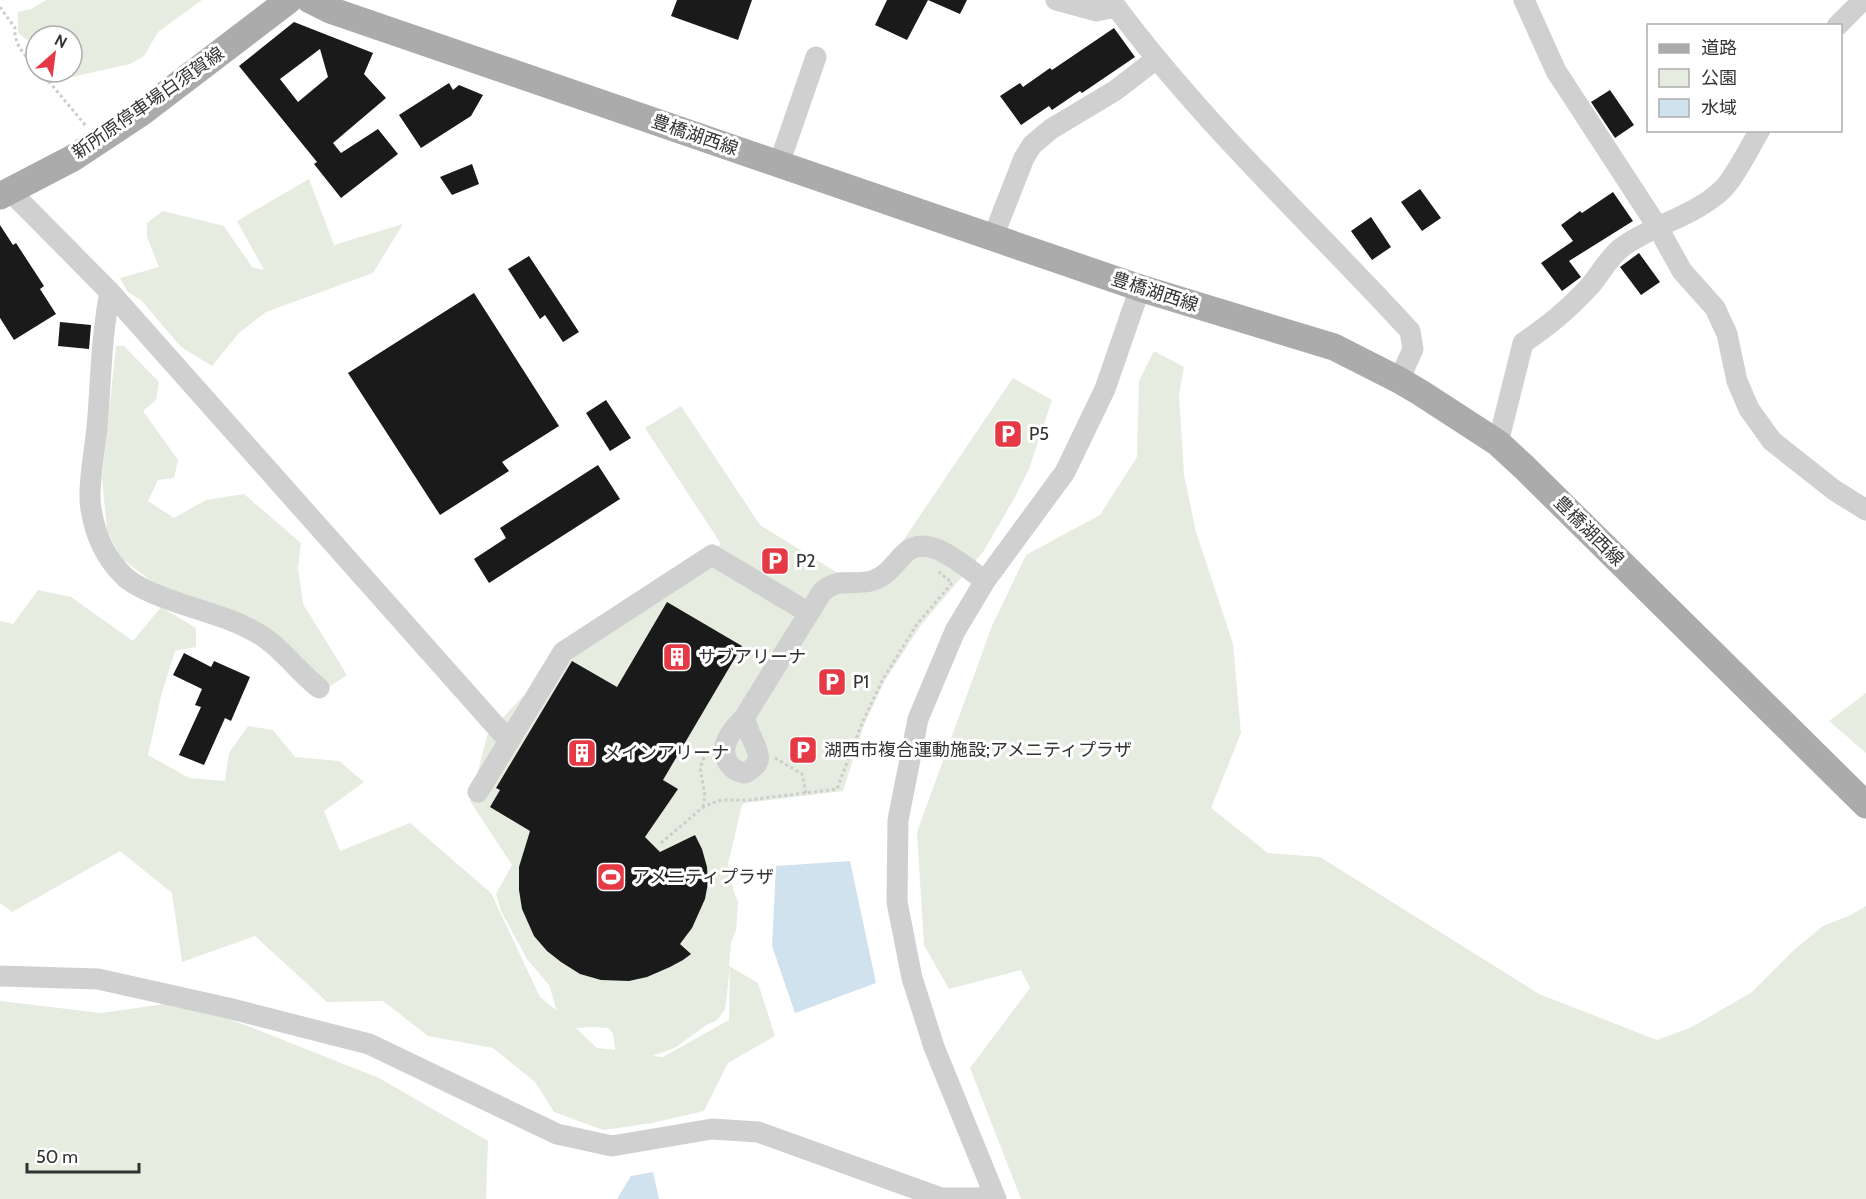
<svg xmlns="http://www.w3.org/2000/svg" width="1866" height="1199" font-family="Cabin,'Noto Sans JP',sans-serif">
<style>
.green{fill:#e6ecdf;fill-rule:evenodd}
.water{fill:#cfe2ee}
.building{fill:#1a1a1a;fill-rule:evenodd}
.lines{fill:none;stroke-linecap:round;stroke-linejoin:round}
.path{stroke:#cdcdcd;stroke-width:3;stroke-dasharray:3 3;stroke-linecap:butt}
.minor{stroke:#d0d0d0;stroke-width:21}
.major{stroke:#ababab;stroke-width:27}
.labels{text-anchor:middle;stroke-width:6;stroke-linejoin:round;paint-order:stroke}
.street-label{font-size:18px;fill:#333;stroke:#fff}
.poi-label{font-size:18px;fill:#333;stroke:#fff;text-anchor:start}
</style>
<rect width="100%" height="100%" fill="#fff"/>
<path class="green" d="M46,0H202L158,32L144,56L130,64L72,77L66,72H72V36H36V46L18,33V12L31,9Z
M309,179L334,245L403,224L373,273L266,312L239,333L212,366L181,347L141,300L128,292L120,278L159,267L147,237V223L163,211L224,226L252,267L264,270L237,221Z
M116,346H124L159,382L156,400L143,411L178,460L174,478L158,480L148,501L174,518L206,500L244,494L301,543L298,568L303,604L347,675L327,688L301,656L250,617L203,606L166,592L121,558L107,530L102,478Z
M1154,351L1184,367L1179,395L1184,475L1196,532L1233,644L1241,733L1211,808L1268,853L1320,857L1539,994L1657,1040L1692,1027L1752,992L1794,950L1823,926L1851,915L1866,906V1199H1021L970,1068L1030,988L1021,970L949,989L924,945L917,832L992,626L1026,555L1100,515L1137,457L1139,381Z
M1013,378L1052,400L1029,469L1015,497L983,552L921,625L884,682L864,725L843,791L745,803L742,805L728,864L734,892L738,902L736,930L731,943L729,966L758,983L775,1036L728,1063L704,1111L652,1123L603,1130L554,1112L535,1082L493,1048L428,1036L383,1001L327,1002L255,936L182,962L172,893L120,851L12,912L0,903V621L13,624L38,590L71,597L133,641L161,607L196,628V647L175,651L161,696L148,755L189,778L225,781L229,753L248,726L273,730L295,757L339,761L364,782L324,811L340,851L410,823L491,893L540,997L557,1011L549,985L527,959L501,911L496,894L512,865L470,801L488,733L529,690L557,647L721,544L645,428L681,406L760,525L836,572H870L882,565L896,551ZM730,967L729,1020L663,1057L653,1056L676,1047L708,1024L716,1021L725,1010ZM592,1027L608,1028L613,1033L615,1050L597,1048L576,1028Z
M1866,693V753L1829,721Z
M0,1001L101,1013L172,1003L205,1011L245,1025L379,1078L488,1141L486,1199H0Z"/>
<path class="water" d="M850,861L876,983L795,1013L772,946L776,866Z
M653,1172L659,1199H617L631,1176Z"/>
<path class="building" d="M677,0H752L738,40L671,16Z
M887,0H928L907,40L875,25Z
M928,0H967L960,14Z
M294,22L373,53L364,74L386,98L333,143L341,153L378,129L398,154L341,198L314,164L317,162L239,66ZM320,49L328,77L298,102L280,79Z
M1114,28L1135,57L1082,93L1080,91L1052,110L1049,106L1021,125L1000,96L1020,83L1023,87L1050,68L1052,70Z
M449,83L453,90L459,85L483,95L471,116L421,148L399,115Z
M1610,90L1634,125L1615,138L1591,102Z
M472,164L479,184L452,195L440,177Z
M1420,189L1441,218L1422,231L1401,202Z
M1613,192L1633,221L1569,261L1581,277L1562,291L1541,263L1573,241L1561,225L1580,211L1582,213Z
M1371,217L1391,247L1372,260L1351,231Z
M0,225L13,245L16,243L44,286L40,289L56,314L14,340L0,318Z
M1639,253L1660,282L1641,295L1620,267Z
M529,256L579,332L563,342L545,315L540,319L508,269Z
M474,293L559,426L502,462L509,471L440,515L348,373Z
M60,322L91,325L89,349L58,346Z
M606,400L631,438L610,451L586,413Z
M598,465L620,499L489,583L474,559L506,538L500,528Z
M667,602L742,646L663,780L678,789L645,837L660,852L695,835L702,849L707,867L708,883L705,899L692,928L680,944L691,954L683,960L670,967L647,977L629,981L601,980L580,974L561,962L547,951L534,936L522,909L519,890V867L530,831L490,807L500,790L496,788L572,661L617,687Z
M184,653L211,667L214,661L250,677L231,721L225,718L204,765L179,755L201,707L195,705L202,689L173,675Z"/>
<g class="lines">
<path class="path" d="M0,7L15,28C14,46 25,55 36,67
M41,72L86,126
M775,758L802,774L806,794
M703,807L705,796L700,768L707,750
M661,843L702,808L712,803L722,800H748L837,789L862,723L883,679L917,624L952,583L939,572"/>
<path class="minor" d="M1056,0L1096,11L1116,7
M1111,0C1199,120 1309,221 1410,331L1413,349L1399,380
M1524,0L1556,71L1657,226L1682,271L1715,308L1727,334L1737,381L1749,409L1772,441L1834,490L1866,510
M1837,26L1863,0
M779,164L816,57
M9,190L110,292L509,741
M993,237L1024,158L1032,145L1051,129L1116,90L1156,59
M110,292C101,337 101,382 97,428C95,448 87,491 91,509C95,534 106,559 125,577C129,581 135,584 140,587C179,608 225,612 262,636C284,650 298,672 319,688
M1498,443L1523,343C1549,325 1568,310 1589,287C1600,275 1608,258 1621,248C1653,224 1694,217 1723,189C1736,176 1750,146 1760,130
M744,718C747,724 748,730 751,736C758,753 766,762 745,773C738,772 733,770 729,764C717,747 732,730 744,718L822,592C838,576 855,587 874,580C888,575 895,563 905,553C928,531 965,567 985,581
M478,792L563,652L712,555L809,613
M0,976L98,979L228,1008L369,1044L557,1134L612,1146L712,1129L758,1132L941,1198H977L994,1195
M996,1199L934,1047L912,978L897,902L898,820L918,719L955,631L985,581L1065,472L1105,389L1140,288"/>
<path class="major" d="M310,0L330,10L1140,288L1334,347L1399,380L1421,393L1498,443L1524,467L1866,805
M0,196L73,158L141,113L289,0"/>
</g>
<defs>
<g id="parking-square" transform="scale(1.5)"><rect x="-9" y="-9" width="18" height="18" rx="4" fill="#e63946" stroke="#fff"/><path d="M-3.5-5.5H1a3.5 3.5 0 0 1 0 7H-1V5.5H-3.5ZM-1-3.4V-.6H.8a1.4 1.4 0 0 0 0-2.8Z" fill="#fff"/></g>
<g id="building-square" transform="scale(1.5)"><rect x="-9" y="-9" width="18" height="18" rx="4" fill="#e63946" stroke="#fff"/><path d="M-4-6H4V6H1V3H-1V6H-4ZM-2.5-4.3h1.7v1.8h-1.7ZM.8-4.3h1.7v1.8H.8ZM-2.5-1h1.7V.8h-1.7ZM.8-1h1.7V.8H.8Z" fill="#fff"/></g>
<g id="stadium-square" transform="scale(1.5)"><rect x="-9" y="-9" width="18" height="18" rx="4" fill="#e63946" stroke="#fff"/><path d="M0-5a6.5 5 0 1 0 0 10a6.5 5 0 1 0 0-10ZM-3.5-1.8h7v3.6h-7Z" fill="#fff"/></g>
</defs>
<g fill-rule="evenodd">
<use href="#parking-square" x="1008" y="434"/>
<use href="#parking-square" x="775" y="561"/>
<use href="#building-square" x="677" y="657"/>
<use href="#parking-square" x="832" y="682"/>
<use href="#parking-square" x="803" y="750"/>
<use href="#building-square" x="582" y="753"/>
<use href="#stadium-square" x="611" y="877"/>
</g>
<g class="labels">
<g class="street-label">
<text transform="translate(148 103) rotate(-35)" y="6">新所原停車場白須賀線</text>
<text transform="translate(695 135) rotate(19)" y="6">豊橋湖西線</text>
<text transform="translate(1155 292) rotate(18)" y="6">豊橋湖西線</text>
<text transform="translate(1589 531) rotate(45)" y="6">豊橋湖西線</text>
</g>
<g class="poi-label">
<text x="1029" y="440">P5</text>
<text x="796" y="567">P2</text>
<text x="698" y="663">サブアリーナ</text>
<text x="853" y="688">P1</text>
<text x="824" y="756">湖西市複合運動施設;アメニティプラザ</text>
<text x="603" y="759">メインアリーナ</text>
<text x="632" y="883">アメニティプラザ</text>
</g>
</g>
<rect x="1647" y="24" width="195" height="108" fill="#ffffff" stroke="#adadad" stroke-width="1.5"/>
<rect x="1659" y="44" width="30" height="9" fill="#ababab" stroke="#adadad" stroke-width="1.5"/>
<text x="1701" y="54" font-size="18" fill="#333333">道路</text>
<rect x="1659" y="69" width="30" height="18" fill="#e6ecdf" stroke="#adadad" stroke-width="1.5"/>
<text x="1701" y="84" font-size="18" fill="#333333">公園</text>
<rect x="1659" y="99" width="30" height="18" fill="#cfe2ee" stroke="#adadad" stroke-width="1.5"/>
<text x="1701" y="114" font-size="18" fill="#333333">水域</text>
<g transform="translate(54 54) rotate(28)"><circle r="28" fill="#ffffff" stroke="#adadad" stroke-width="1.5"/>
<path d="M0-4.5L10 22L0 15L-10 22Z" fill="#e63946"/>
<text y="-9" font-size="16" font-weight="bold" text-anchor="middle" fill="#333333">N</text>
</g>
<path d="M27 1163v9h112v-9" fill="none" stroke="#333333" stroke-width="3"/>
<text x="36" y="1163" font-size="18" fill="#333333" stroke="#ffffff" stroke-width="4.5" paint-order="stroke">50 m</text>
</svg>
